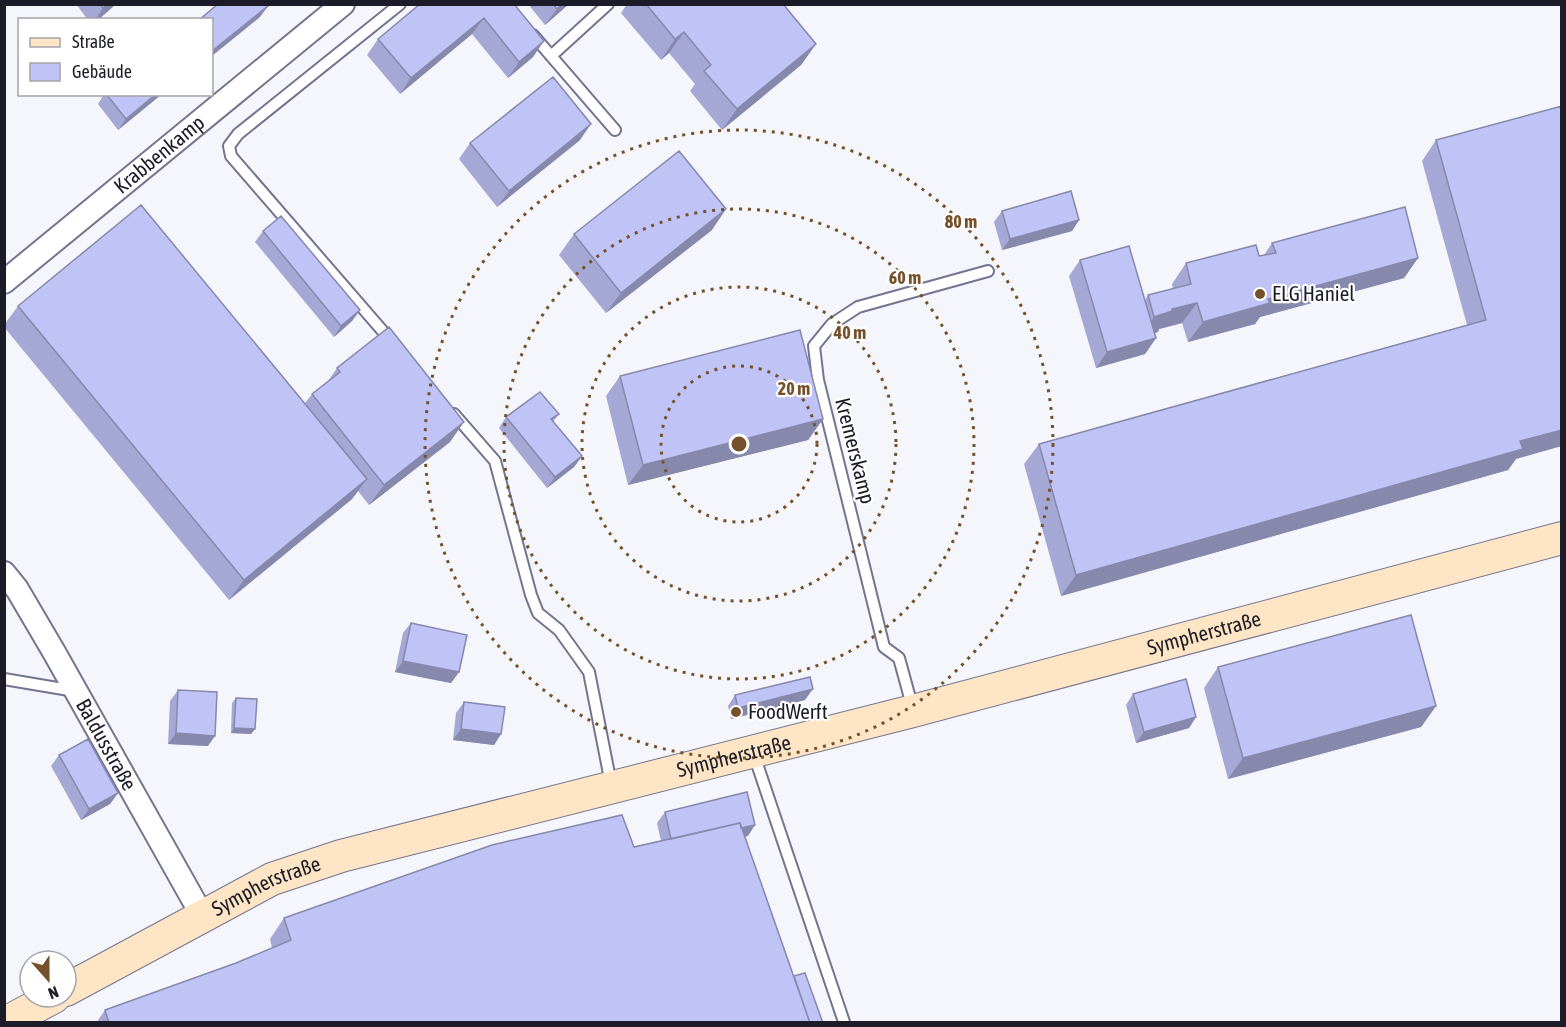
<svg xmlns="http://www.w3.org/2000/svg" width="1566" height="1027" font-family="'Asap Condensed',sans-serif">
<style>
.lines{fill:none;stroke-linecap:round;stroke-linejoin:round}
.lane-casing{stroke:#737590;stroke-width:14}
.street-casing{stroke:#737590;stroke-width:26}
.secondary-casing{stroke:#737590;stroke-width:34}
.lane{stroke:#fff;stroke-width:10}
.street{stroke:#fff;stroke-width:22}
.secondary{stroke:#fee5c5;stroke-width:32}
.wall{fill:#a5a8d4}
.shaded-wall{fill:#8688ac}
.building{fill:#c0c3f6;stroke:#8688ac;stroke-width:1.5}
.ring{fill:none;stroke:#74512a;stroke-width:3;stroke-dasharray:3 6}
.poi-dot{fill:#74512a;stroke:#fff;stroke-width:2}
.labels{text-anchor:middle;stroke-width:4.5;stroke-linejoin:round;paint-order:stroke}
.street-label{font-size:21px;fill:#1b1c27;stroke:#fff}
.poi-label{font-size:21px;fill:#1b1c27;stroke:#fff;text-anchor:start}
.centre{fill:#74512a;stroke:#fff;stroke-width:3}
.ring-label{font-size:18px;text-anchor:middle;font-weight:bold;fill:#74512a;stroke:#fff;stroke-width:4.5;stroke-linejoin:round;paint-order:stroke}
</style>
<rect width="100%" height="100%" fill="#f5f6fc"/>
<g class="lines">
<g class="lane-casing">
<path id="lane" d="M533,35L615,130
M551,56L608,4
M393,343L231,156L229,146L238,134L400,4
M454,414L495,461L531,595L538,613L559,630L589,672L611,784
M4,679L75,691
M913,709L899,658L884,647L818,380L814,346L832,324L858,307L988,271
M754,755L844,1022"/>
</g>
<g class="street-casing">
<g id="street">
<path id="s1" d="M4,282L343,4"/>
<path id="s2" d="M4,573L17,589L54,652L203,917"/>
</g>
</g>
<g class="secondary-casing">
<g id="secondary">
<path id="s3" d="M66,990L272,879L341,856L913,711L1562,538"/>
<path d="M7,1022L54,997"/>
</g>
</g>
<use href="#lane" class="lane"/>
<use href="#street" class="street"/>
<use href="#secondary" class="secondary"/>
</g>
<path class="wall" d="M76,4H116L98,20H88Z
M514,4L533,57L508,78L472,34L400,94L367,55L378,39Z
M528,4H569L545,25Z
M627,4H783L816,44L801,65L722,130L690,91L695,84L669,53L661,60L621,13Z
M104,94H162L118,130L98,104Z
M1562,106L1516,459L1508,470L1061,596L1024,464L1039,444L1467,325L1422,161L1436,140Z
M580,140L497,207L459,159L470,143Z
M1002,211L1079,220L1072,231L1002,250L994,222Z
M712,230L606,313L559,255L574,234Z
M263,231L360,310L352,321L334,337L255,242Z
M1272,243L1418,258L1404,278L1260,317L1255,324L1188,342L1182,323L1159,329L1158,332L1154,333L1156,338L1145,354L1096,368L1069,276L1080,260L1145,300L1148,295L1173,289L1172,284L1186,263L1264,255Z
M18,306L305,403L312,394L328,381L337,368L450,442L369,505L358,491L352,499L229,600L4,327V325Z
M620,376L823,419L808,440L628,485L606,396Z
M559,414L553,422L582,456L574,467L547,488L499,428L506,417Z
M411,623L459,672L451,683L395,672L403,633Z
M1218,667L1436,706L1421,727L1228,779L1204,688Z
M178,690L208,746L168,744L170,701Z
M1133,694L1196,717L1189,728L1136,743L1126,705Z
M735,695L805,700L731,719L728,706Z
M236,698L255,729L251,734L231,733L232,703Z
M464,702L501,734L494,745L453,740L456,713Z
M59,755L118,793L110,804L81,820L51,766Z
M665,812L748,836H744L794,976L823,1023H96L105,1010L236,963L272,948L270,939L284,918L661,841L657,823Z"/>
<path class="shaded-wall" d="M108,4H116L98,20H95L103,8Z
M562,4H569L545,25L557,9Z
M268,6L260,17L212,56V51Z
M484,18L472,34L400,94L411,78Z
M684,32L669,53L661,60L675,39Z
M544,41L533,57L508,78L519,62Z
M816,44L801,65L722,130L737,109Z
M156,94H162L118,130L126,119Z
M591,124L580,140L497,207L509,191Z
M726,209L712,230L606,313L621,293Z
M1079,220L1072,231L1002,250L1010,239Z
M1418,258L1404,278L1260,317L1255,324L1188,342L1203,322L1268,299Z
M1197,303L1182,323L1159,329L1158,332L1140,338L1154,317L1172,309Z
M360,310L352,321L334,337L341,326Z
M1156,338L1145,354L1096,368L1107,352Z
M823,419L808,440L628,485L643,465Z
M464,422L450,442L369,505L384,485Z
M1562,430V446L1516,459L1508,470L1061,596L1076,575L1520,441Z
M582,456L574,467L547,488L555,477Z
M367,479L352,499L229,600L244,580Z
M403,661L459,672L451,683L395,672Z
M813,689L805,700L731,719L738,708Z
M1436,706L1421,727L1228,779L1243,758Z
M1196,717L1189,728L1136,743L1144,732Z
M234,728L255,729L251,734L231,733Z
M461,729L501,734L494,745L453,740Z
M176,733L215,736L208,746L168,744Z
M118,793L110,804L81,820L89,809Z
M755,825L748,836L665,856L673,845Z"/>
<path class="building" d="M100,4H108L103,8Z
M218,4H267L268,6L212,51V20H199Z
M420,4H514L544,41L519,62L484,18L411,78L378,39Z
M553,4H562L557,9Z
M646,4H783L816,44L737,109L704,71L711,65L684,32L675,39Z
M553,77L591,124L509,191L470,143Z
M106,94H156L126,119Z
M1562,106V430L1520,441L1523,449L1076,575L1039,444L1486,320L1436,140Z
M679,151L726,209L621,293L574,234Z
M1071,191L1079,220L1010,239L1002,211Z
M141,205L367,479L244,580L18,306Z
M1405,207L1418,258L1268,299L1270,303L1203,322L1197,303L1172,309V311L1154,317L1148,295L1191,284L1186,263L1256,245L1259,256L1276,253L1272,243Z
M281,216L360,310L341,326L263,231Z
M1129,246L1156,338L1107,352L1080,260Z
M389,327L464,422L384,485L312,394L340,372L337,368Z
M800,330L823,419L643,465L620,376Z
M540,392L559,414L551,419L582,456L555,477L506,417Z
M1411,615L1436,706L1243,758L1218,667Z
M411,623L467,635L459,672L403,661Z
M810,677L813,689L738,708L735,695Z
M1186,679L1196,717L1144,732L1133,694Z
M178,690L217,692L215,736L176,733Z
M236,698L257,699L255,729L234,728Z
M464,702L505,707L501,734L461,729Z
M88,739L118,793L89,809L59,755Z
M747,792L755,825L741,828L740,823L671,839L665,812Z
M622,815L634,847L740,823L810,1023H109L105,1010L236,963L291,940L284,918L492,845Z
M805,973L823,1023H810L794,976Z"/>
<g class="ring">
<circle cx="739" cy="444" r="78"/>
<circle cx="739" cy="444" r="157"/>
<circle cx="739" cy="444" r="235"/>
<circle cx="739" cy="444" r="314"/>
</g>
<g class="poi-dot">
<circle cx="1260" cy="294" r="6"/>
<circle cx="736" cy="712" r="6"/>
</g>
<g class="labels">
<g class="street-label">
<text dy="7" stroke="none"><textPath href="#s1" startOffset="201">Krabbenkamp</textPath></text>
<text transform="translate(855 451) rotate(76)" y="7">Kremerskamp</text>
<text dy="7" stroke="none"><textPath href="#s3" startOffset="1198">Sympherstraße</textPath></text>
<text dy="7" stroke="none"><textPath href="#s2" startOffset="200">Baldusstraße</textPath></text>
<text dy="7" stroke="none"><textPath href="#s3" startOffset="712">Sympherstraße</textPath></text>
<text dy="7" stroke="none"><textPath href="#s3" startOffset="226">Sympherstraße</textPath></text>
</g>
<g class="poi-label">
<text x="1272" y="301">ELG Haniel</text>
<text x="748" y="719">FoodWerft</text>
</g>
</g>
<circle cx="739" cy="444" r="9" class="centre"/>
<g class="ring-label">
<text x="961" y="228">80 m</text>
<text x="905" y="284">60 m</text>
<text x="850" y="339">40 m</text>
<text x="794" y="395">20 m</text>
</g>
<rect width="1566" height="1027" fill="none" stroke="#1b1c27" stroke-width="12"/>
<rect x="18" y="18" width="195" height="78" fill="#ffffff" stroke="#a4a4a9" stroke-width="1.5"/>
<rect x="30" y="38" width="30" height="9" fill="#fee5c5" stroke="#a4a4a9" stroke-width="1.5"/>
<text x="72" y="48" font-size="18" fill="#1b1c27">Straße</text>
<rect x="30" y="63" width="30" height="18" fill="#c0c3f6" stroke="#a4a4a9" stroke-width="1.5"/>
<text x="72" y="78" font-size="18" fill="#1b1c27">Gebäude</text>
<g transform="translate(48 979) rotate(159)"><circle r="28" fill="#ffffff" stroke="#a4a4a9" stroke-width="1.5"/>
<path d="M0-4.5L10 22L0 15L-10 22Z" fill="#74512a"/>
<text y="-9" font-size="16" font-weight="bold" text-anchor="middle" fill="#1b1c27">N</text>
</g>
</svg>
